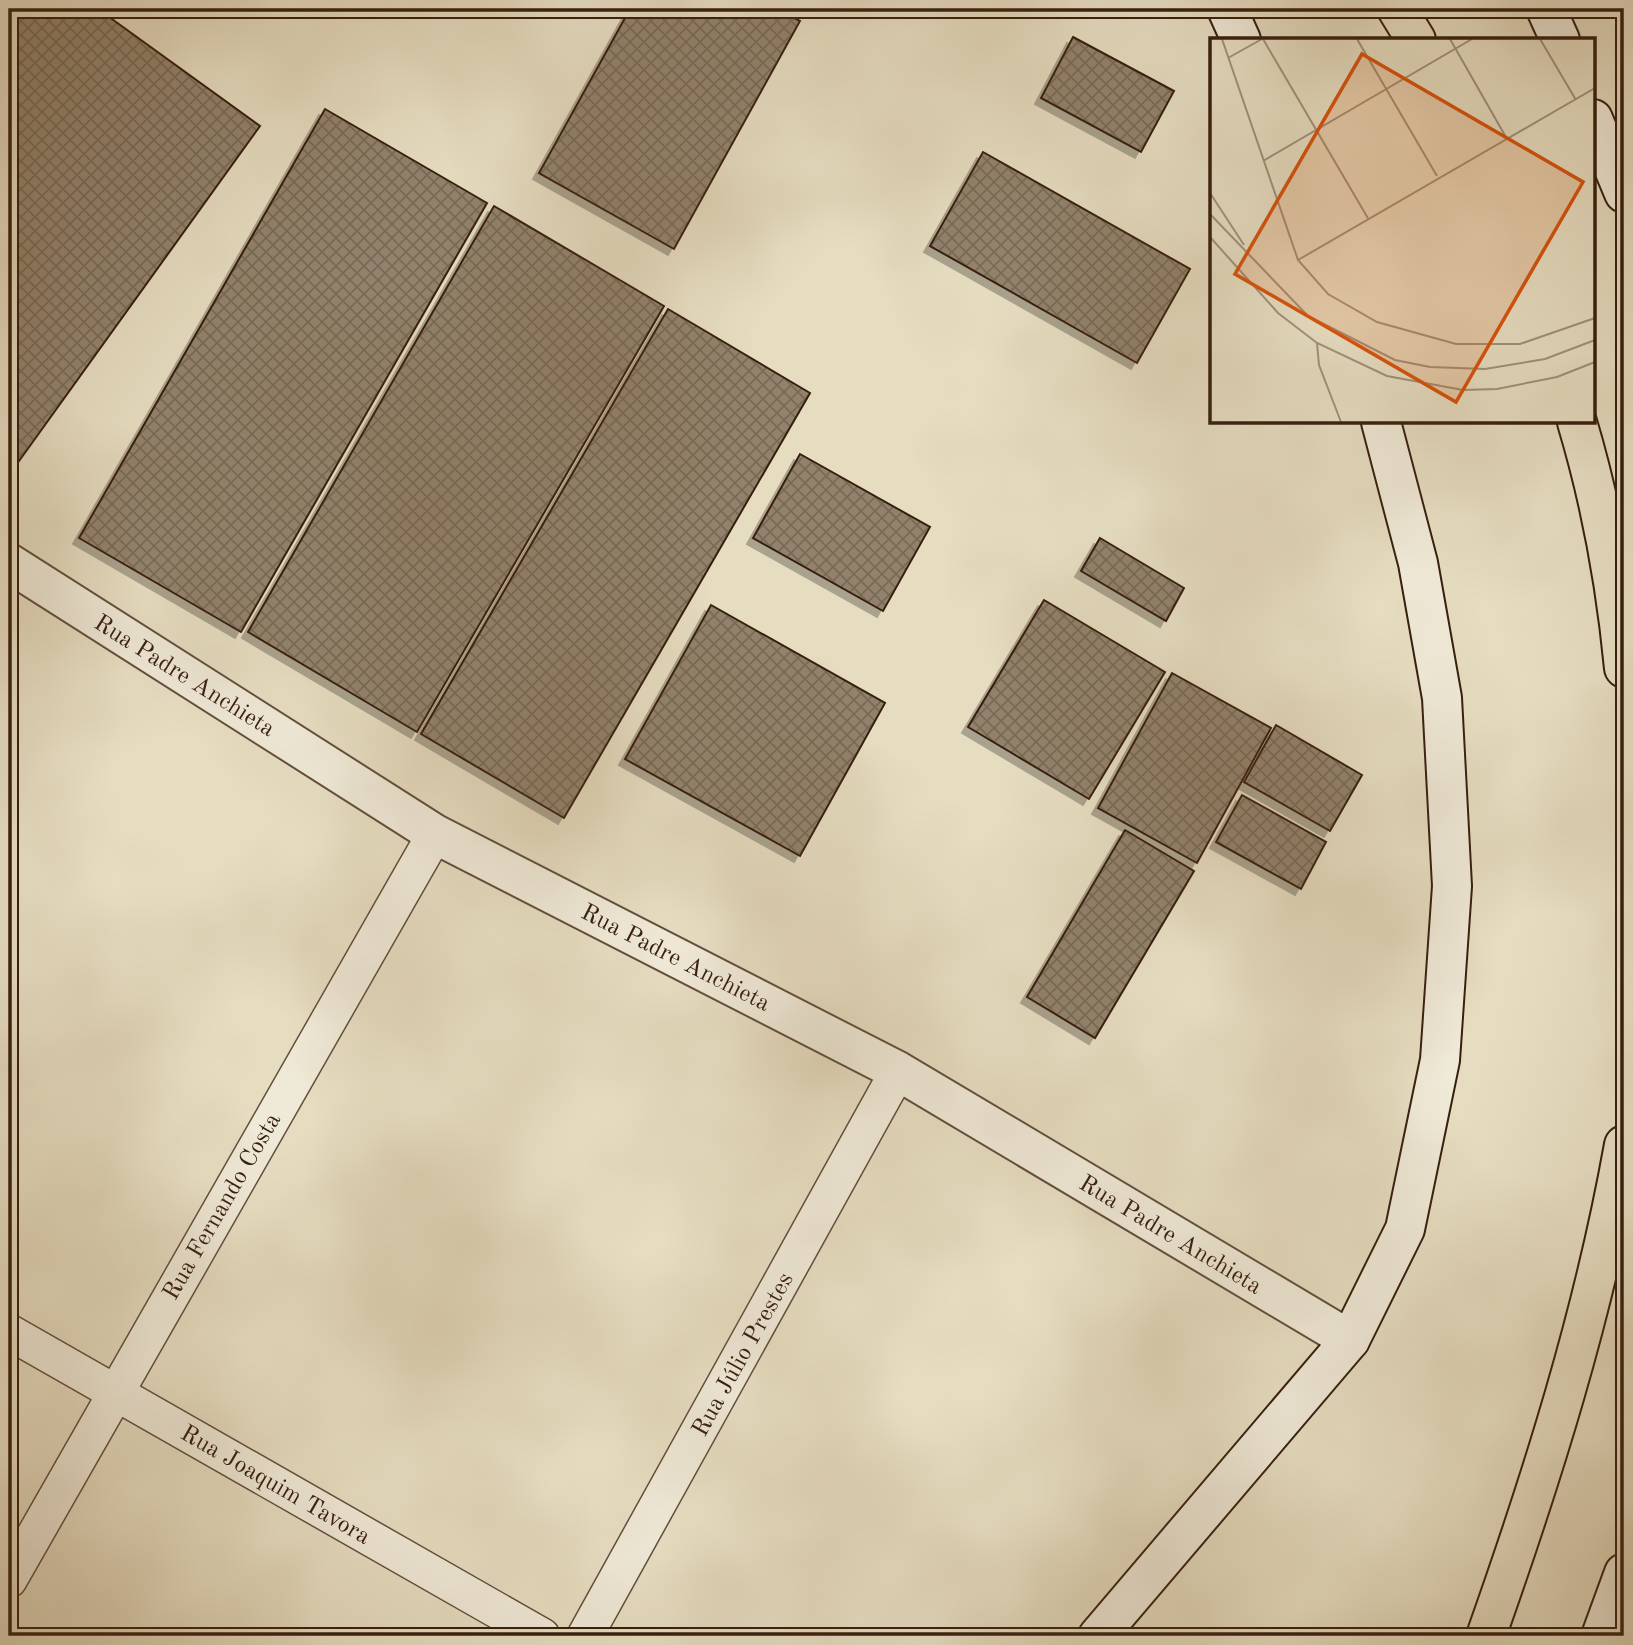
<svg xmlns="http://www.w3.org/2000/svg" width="1633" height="1645" font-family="'Old Standard TT',serif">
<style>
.building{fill:url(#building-cross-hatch);stroke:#371f0f;stroke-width:2;filter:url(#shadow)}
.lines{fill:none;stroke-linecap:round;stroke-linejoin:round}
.minor-casing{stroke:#634e3c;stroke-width:38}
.tertiary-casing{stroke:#634e3c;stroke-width:42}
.secondary-casing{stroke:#371f0f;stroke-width:42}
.trunk-casing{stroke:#371f0f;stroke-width:42}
.minor{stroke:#efe9d7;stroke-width:35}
.tertiary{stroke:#efe9d7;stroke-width:38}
.secondary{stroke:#efe9d7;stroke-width:38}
.trunk{stroke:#e6ddc1;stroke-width:38}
.labels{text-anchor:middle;stroke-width:7;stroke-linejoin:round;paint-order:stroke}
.street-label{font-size:24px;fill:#371f0f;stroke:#efe9d7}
.inset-road{fill:none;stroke:#a0917a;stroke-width:2}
.view{fill:#d6530c;fill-opacity:0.15;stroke:#d6530c;stroke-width:3.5}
.inset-edge{fill:none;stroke:#371f0f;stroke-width:3.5}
</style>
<defs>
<pattern id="building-cross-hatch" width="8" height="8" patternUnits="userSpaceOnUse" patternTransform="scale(1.75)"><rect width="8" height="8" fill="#92826c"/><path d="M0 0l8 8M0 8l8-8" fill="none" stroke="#786a57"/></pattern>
<filter id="shadow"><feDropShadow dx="-6" dy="6" stdDeviation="0" flood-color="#0004"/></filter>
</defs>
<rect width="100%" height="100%" fill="#e6ddc1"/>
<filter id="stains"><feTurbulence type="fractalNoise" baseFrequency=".00286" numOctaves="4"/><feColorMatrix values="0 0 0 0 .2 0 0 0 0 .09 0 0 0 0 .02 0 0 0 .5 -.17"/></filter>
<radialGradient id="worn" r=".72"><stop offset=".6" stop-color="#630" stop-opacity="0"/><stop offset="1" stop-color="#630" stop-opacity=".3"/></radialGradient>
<path class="building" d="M9,9H98L260,126L9,475Z
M630,9H778L800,21L674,249L539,173Z
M1073,37L1174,91L1141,152L1041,98Z
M325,109L487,203L241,632L79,538Z
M983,152L1190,269L1137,363L930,246Z
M494,206L664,306L417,732L248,632Z
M668,309L810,393L564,818L421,734Z
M800,454L930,527L883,611L753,538Z
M1100,538L1184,588L1166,621L1081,571Z
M1044,600L1165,672L1089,799L968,727Z
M711,605L885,703L800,856L625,759Z
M1172,673L1271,728L1197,863L1098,808Z
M1276,725L1362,775L1330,831L1244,782Z
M1242,795L1326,842L1301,889L1216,842Z
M1125,830L1194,871L1095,1038L1027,997Z"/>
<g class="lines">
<g class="minor-casing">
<path id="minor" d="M9,1332L542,1636
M9,1580L435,834
M585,1636L898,1071"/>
</g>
<g class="tertiary-casing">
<path id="tertiary" d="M9,563L435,834L898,1071L1350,1340"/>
</g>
<g class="secondary-casing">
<path id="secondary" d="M1227,9L1241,40
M1546,9L1560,40
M1593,119L1624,193
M1098,1636L1350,1340L1405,1229L1440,1060L1452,886L1442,698L1418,563L1381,422
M1601,1636L1624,1573"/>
</g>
<g class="trunk-casing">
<path id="trunk" d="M1397,9L1416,40
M1577,422C1601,502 1616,585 1624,668
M1486,1636C1543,1475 1594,1313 1624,1145"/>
</g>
<use href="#minor" class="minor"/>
<use href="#tertiary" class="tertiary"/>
<use href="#secondary" class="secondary"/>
<use href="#trunk" class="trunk"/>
</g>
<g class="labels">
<g class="street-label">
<text transform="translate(185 675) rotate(32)" y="8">Rua Padre Anchieta</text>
<text transform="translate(676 957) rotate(27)" y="8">Rua Padre Anchieta</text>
<text transform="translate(221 1206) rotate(-60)" y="8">Rua Fernando Costa</text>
<text transform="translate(1171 1234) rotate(31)" y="8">Rua Padre Anchieta</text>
<text transform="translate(742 1354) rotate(-61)" y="8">Rua Júlio Prestes</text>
<text transform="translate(276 1484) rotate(30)" y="8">Rua Joaquim Tavora</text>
</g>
</g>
<g transform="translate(1210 38)">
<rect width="385" height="385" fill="#e6ddc1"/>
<path class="inset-road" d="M12,1L88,222L118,256L167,284L246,306H310L385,280M53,1L159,182M147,1L227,138M240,1L297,101M330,1L366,62M18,20L52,1M53,123L262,1M0,155L34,207M0,176L98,278L185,322L220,329L275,331L335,321L385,302M0,199L68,275L107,305L177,338L253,352L287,351L347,339L385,324M88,222L385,50M107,305L109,327L131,384"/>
<path class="view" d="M152,16L373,144L246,364L25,236Z"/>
<rect width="385" height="385" class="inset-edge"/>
</g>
<rect width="1633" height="1645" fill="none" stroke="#e6ddc1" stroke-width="35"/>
<rect x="10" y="10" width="1612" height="1624" fill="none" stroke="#371f0f" stroke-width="3.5"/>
<rect x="18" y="18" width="1598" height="1610" fill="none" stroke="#371f0f" stroke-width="2"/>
<rect width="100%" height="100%" filter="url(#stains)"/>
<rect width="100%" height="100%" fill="url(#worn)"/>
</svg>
